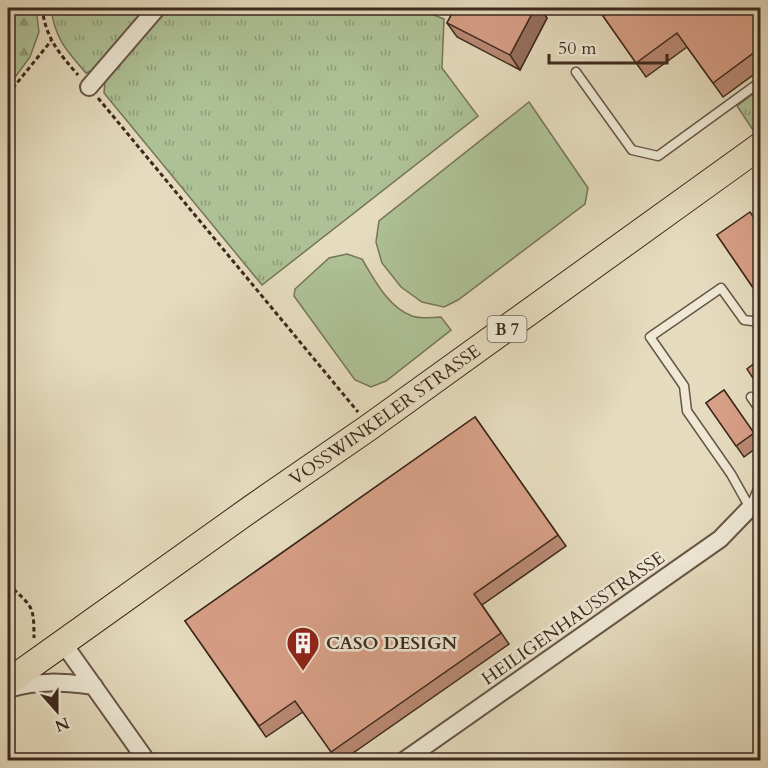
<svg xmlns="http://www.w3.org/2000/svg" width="768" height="768" font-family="Cardo,serif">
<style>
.grass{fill:url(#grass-tufts);stroke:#76755a;stroke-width:1.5}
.forest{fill:url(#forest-firs);stroke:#76755a;stroke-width:1.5}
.pitch{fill:#aec196;stroke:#76755a;stroke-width:1.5}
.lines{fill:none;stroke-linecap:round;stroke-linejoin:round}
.lane-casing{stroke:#675646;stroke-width:11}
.street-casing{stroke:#675646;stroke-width:20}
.primary-casing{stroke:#3d291e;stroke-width:28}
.path{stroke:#3d291e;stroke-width:3;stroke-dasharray:4.5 3;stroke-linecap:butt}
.lane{stroke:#eee8d5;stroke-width:8}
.street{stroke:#eee8d5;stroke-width:16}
.primary{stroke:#e5dbbe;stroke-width:26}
.wall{fill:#b98973;stroke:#3d291e;stroke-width:1.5}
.shaded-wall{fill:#966f5e;stroke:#3d291e;stroke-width:1.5}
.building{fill:#d79f86;stroke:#3d291e;stroke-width:1.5}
.labels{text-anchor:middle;stroke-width:5;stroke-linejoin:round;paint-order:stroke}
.shield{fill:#eee8d5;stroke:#726255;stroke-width:1.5}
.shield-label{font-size:16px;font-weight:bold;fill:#3d291e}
.street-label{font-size:18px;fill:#3d291e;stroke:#eee8d5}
.poi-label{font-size:18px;font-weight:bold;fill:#3d291e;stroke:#eee8d5;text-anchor:start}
</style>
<defs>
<pattern id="grass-tufts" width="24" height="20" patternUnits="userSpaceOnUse" patternTransform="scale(1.5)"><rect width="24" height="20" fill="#aec196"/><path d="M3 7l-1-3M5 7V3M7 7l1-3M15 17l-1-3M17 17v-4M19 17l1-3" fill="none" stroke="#8f9d7a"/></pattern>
<pattern id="forest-firs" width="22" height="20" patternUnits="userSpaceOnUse" patternTransform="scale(1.5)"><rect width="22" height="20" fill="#aec196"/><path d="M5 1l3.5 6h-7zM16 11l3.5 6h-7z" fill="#8f9d7a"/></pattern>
</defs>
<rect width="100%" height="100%" fill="#e5dbbe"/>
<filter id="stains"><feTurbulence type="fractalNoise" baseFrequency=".00333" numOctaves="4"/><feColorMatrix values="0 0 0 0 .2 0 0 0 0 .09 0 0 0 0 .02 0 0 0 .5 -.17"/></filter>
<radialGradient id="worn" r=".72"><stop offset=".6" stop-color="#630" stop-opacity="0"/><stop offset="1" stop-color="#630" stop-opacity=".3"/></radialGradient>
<path class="grass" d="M51,8H150L98,68L86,73C66,50 55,39 51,8Z
M167,8H417L444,19L442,68L478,116L262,285L104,93L105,81Z
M760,89V130L755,133L737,106Z"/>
<path class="forest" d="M8,8H36L39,32L30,57L8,87Z"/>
<path class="pitch" d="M529,102L588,188L585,204L458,300L444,307L422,302L401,287L382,263L376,242L379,221Z
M347,254L362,259C374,279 388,307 412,316C421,319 431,318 441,317L451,330L386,381L371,387L355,380L294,296L295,289L329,258Z"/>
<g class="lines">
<g class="lane-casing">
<path id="lane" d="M576,72L632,150L658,156L760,82
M751,397L760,410
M750,508L731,474L687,411L684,386L650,337L721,288L744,320L760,322
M750,508L760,484"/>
</g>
<g class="street-casing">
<path id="street" d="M89,87L157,8
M63,643L146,760
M8,689C40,680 61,682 94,686
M405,760L720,539L750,508L760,507"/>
</g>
<g class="primary-casing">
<g id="primary">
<path id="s1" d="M8,682L252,508L368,428L760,146"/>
</g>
</g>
<path class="path" d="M42,8C46,38 58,52 78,75
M8,94L51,41
M98,98L358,412
M8,584C32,607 34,604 34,638"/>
<use href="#lane" class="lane"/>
<use href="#street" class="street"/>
<use href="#primary" class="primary"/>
</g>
<path class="wall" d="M455,8H540L547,18L520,70L457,37L447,23Z
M760,8V70L723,97L687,47L646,77L603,16Z
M760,227V298L717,235Z
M724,390L760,442V445L744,457L706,403Z
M475,417L566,546L482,605L509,644L343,760H337L303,712L266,737L185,621Z"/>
<path class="shaded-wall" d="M535,8H540L547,18L520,70L510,55Z"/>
<path class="building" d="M455,8H535L510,55L447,23Z
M615,8H760V48L713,83L677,33L636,63L603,16Z
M750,212L760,227V284L754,289L717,235Z
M760,359V389L747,369Z
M724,390L754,433L736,446L706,403Z
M475,417L558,535L474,594L501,633L331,752L295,701L259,726L185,621Z"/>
<defs>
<g id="building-pin" transform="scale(1.725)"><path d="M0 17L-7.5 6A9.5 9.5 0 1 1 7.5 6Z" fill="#8f2418" stroke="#eee8d5"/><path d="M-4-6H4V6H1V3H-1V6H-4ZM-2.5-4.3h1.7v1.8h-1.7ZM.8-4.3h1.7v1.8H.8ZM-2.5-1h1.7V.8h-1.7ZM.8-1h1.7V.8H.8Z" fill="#fff"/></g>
</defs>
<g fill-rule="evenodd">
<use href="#building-pin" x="303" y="643"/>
</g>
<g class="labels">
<rect class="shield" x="487.5" y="316" width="39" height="26" rx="4.5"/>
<g class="shield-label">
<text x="507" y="335">B 7</text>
</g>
<g class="street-label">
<text dy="6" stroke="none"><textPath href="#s1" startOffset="462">VOSSWINKELER STRASSE</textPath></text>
<text transform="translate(573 618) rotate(-35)" y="6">HEILIGENHAUSSTRASSE</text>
</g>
<g class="poi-label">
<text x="326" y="649">CASO DESIGN</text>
</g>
</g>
<rect width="768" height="768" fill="none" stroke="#e5dbbe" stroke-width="30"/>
<rect x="9" y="9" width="750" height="750" fill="none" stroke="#3d291e" stroke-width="3"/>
<rect x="15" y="15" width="738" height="738" fill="none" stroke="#3d291e" stroke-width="1.5"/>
<g transform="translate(57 711) rotate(159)" stroke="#eee8d5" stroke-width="4.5" paint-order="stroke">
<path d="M0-4.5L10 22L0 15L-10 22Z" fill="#3d291e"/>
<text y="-9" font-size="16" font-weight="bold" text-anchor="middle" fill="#3d291e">N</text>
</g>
<path d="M549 54v9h118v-9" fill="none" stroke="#3d291e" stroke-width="3"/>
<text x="558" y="54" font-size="18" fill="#3d291e" stroke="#eee8d5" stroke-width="4.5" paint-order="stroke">50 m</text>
<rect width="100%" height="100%" filter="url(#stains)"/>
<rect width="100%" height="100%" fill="url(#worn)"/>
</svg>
